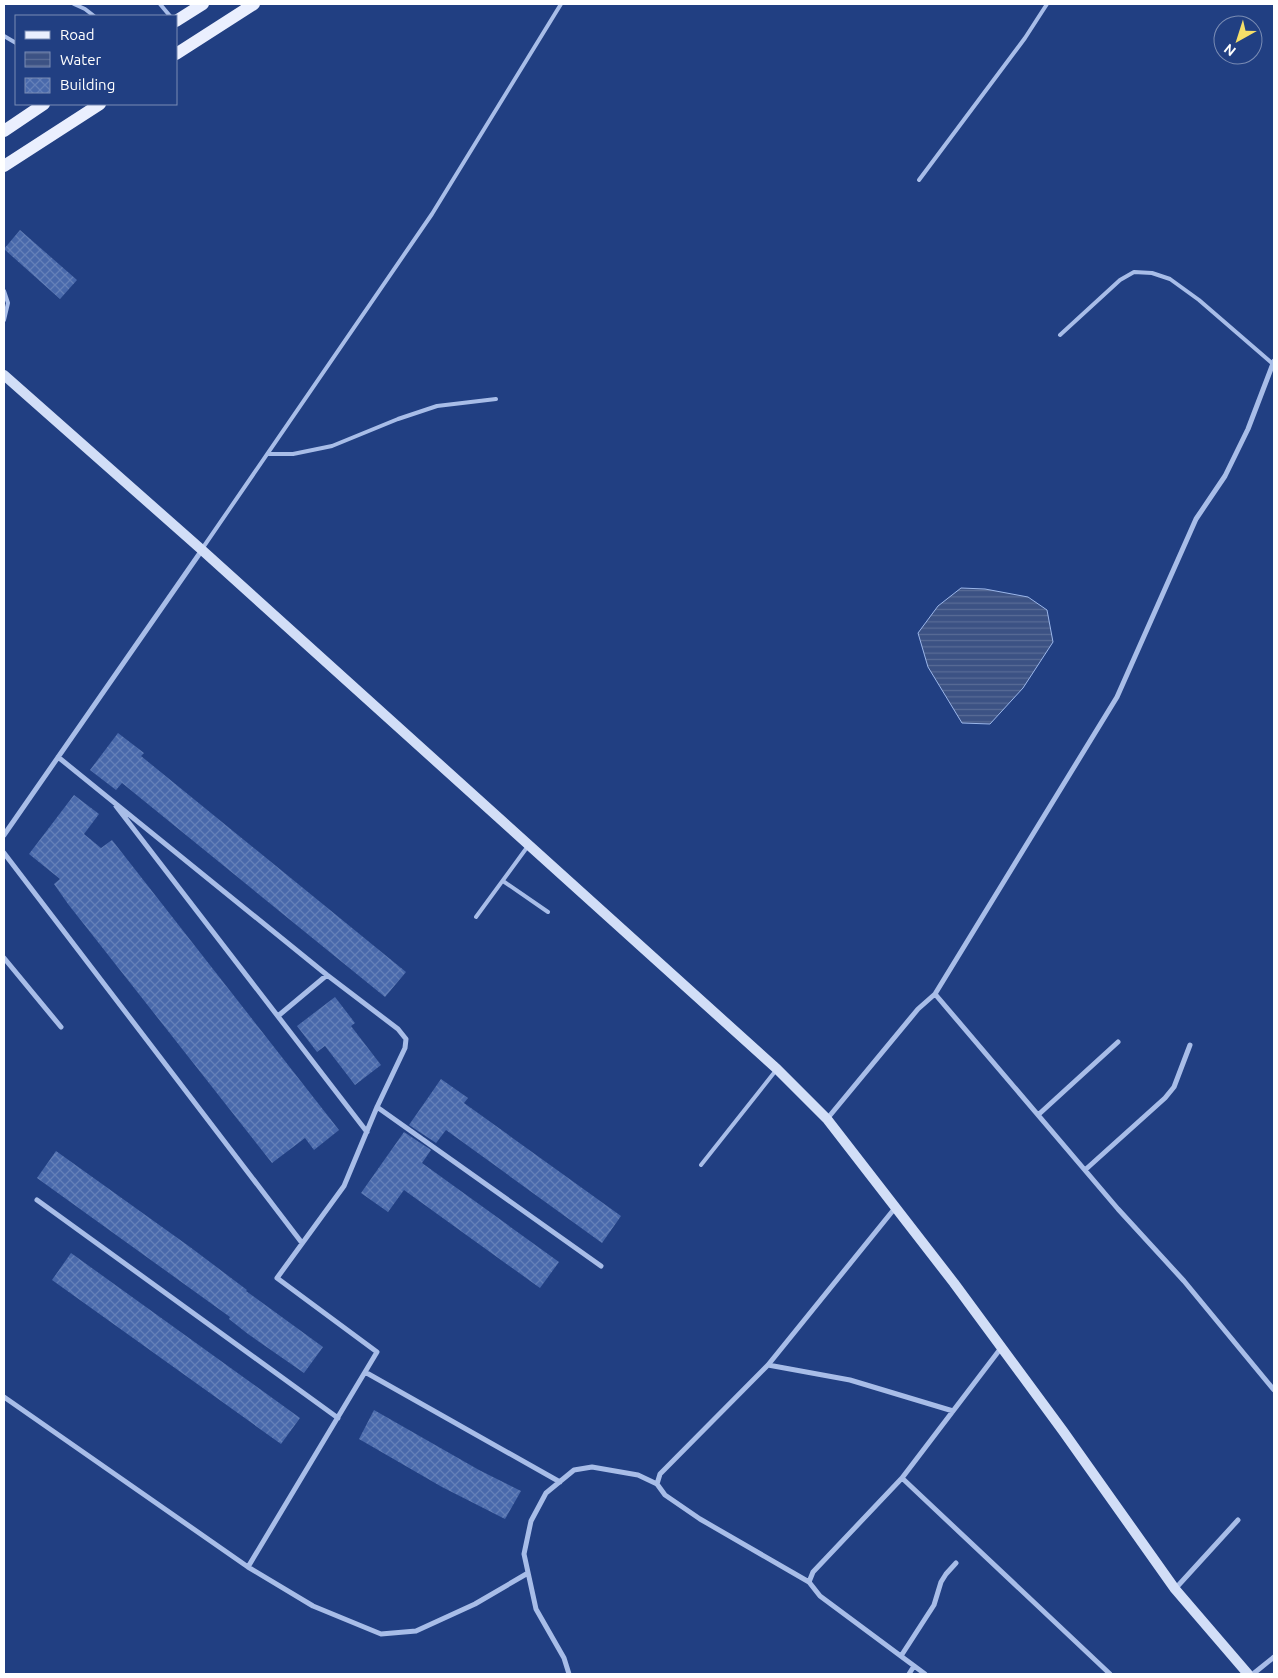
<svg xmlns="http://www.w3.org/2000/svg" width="1278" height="1678" font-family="Ubuntu,sans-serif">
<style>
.water{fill:url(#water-rules);stroke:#9bb6ea}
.building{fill:url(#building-cross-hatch)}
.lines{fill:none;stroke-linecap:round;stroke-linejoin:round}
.lane{stroke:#a8bde8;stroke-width:4}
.street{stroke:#a8bde8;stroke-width:5}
.secondary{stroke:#d2def7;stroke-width:10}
.primary{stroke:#eaeffe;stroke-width:12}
</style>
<defs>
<pattern id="water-rules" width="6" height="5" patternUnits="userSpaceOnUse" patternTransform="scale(1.25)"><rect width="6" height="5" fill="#3c5284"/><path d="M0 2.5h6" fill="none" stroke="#596c96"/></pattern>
<pattern id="building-cross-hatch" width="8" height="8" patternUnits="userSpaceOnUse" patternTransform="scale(1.25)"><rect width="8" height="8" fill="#4969ab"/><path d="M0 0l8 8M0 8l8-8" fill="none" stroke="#6480b8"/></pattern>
</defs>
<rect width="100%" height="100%" fill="#213f82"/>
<path class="water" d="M961,588L985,589L1028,597L1047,610L1053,642L1023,688L990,724L962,723L928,667L918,633L938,606Z"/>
<path class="building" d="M20,230L77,280L60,299L4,249Z
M118,733L144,753L141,756L406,972L385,997L122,783L116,790L90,770Z
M74,795L99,814L84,834L101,848L112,840L339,1130L314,1150L305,1138L272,1163L68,904L54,884L60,879L29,854Z
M335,997L355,1023L351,1026L381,1065L355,1085L325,1046L317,1052L297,1026Z
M441,1079L468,1098L464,1103L621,1216L602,1243L446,1130L436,1143L409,1125Z
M404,1132L431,1150L422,1163L559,1262L540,1288L404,1190L388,1212L361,1193Z
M56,1151L190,1247L247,1290L246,1291L323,1347L304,1373L248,1334L229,1319L230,1317L37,1178Z
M71,1253L300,1418L281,1444L52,1280Z
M374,1410L479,1470L521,1491L505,1519L442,1487L359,1439Z"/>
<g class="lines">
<path class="lane" d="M74,4L85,9L94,16
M160,4L170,16
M4,36L16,43
M919,180L1025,38L1047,4
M4,291L8,303L4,320
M1060,335L1120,280L1134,272L1152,273L1170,279L1199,300L1273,364
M268,454H293L332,446L398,419L437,406L496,399
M202,549L432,214L561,4
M503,881L548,912
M476,917L528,846
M701,1165L777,1069"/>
<path class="street" d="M58,757L327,975L398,1029L406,1039L405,1048L377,1107L344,1186L277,1278L377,1352L248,1567
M116,806L367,1132
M4,835L202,550
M4,853L302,1243
M4,958L61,1027
M935,994L1118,1209L1184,1281L1274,1390
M278,1016L327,975
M377,1107L601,1266
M1038,1115L1118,1042
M827,1119L918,1009L935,994L1117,697L1196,519L1225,476L1248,429L1274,361
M1085,1170L1165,1098L1174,1087L1190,1045
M37,1200L338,1418
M768,1365L850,1380L953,1411
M365,1372L560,1482
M4,1397L248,1567L313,1606L381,1634L416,1631L475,1604L528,1573
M902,1478L1110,1674
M657,1484L660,1474L768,1365L895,1208
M809,1582L813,1572L902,1478L1001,1348
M1175,1589L1238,1520
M901,1656L934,1605L941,1582L946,1574L956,1563
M569,1674L564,1658L536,1609L524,1554L531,1521L546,1493L574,1470L592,1467L638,1475L657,1484L665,1495L700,1519L809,1582L820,1596L925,1674
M909,1674L914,1666
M1253,1674L1274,1657"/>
<path class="secondary" d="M4,375L202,550L777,1069L827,1119L954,1283L1063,1431L1175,1589L1248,1674"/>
<path class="primary" d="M176,21L203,4
M176,54L254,4
M4,131L44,104
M4,166L100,104"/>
</g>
<rect width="1278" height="1678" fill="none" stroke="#ffffff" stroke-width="10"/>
<rect x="15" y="15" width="162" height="90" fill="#213f82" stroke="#7a8cb4"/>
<rect x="25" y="31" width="25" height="8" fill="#eaeffe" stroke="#7a8cb4"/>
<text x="60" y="40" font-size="15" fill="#ffffff">Road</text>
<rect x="25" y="52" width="25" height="15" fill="url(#water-rules)" stroke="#7a8cb4"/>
<text x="60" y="65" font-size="15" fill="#ffffff">Water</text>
<rect x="25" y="78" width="25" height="15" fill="url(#building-cross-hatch)" stroke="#7a8cb4"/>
<text x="60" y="90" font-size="15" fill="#ffffff">Building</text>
<g transform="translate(1238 40) rotate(219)"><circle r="24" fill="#213f82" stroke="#7a8cb4"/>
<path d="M0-4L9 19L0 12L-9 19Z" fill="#f5de69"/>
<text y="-8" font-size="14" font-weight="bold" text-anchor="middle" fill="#ffffff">N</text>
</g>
</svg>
